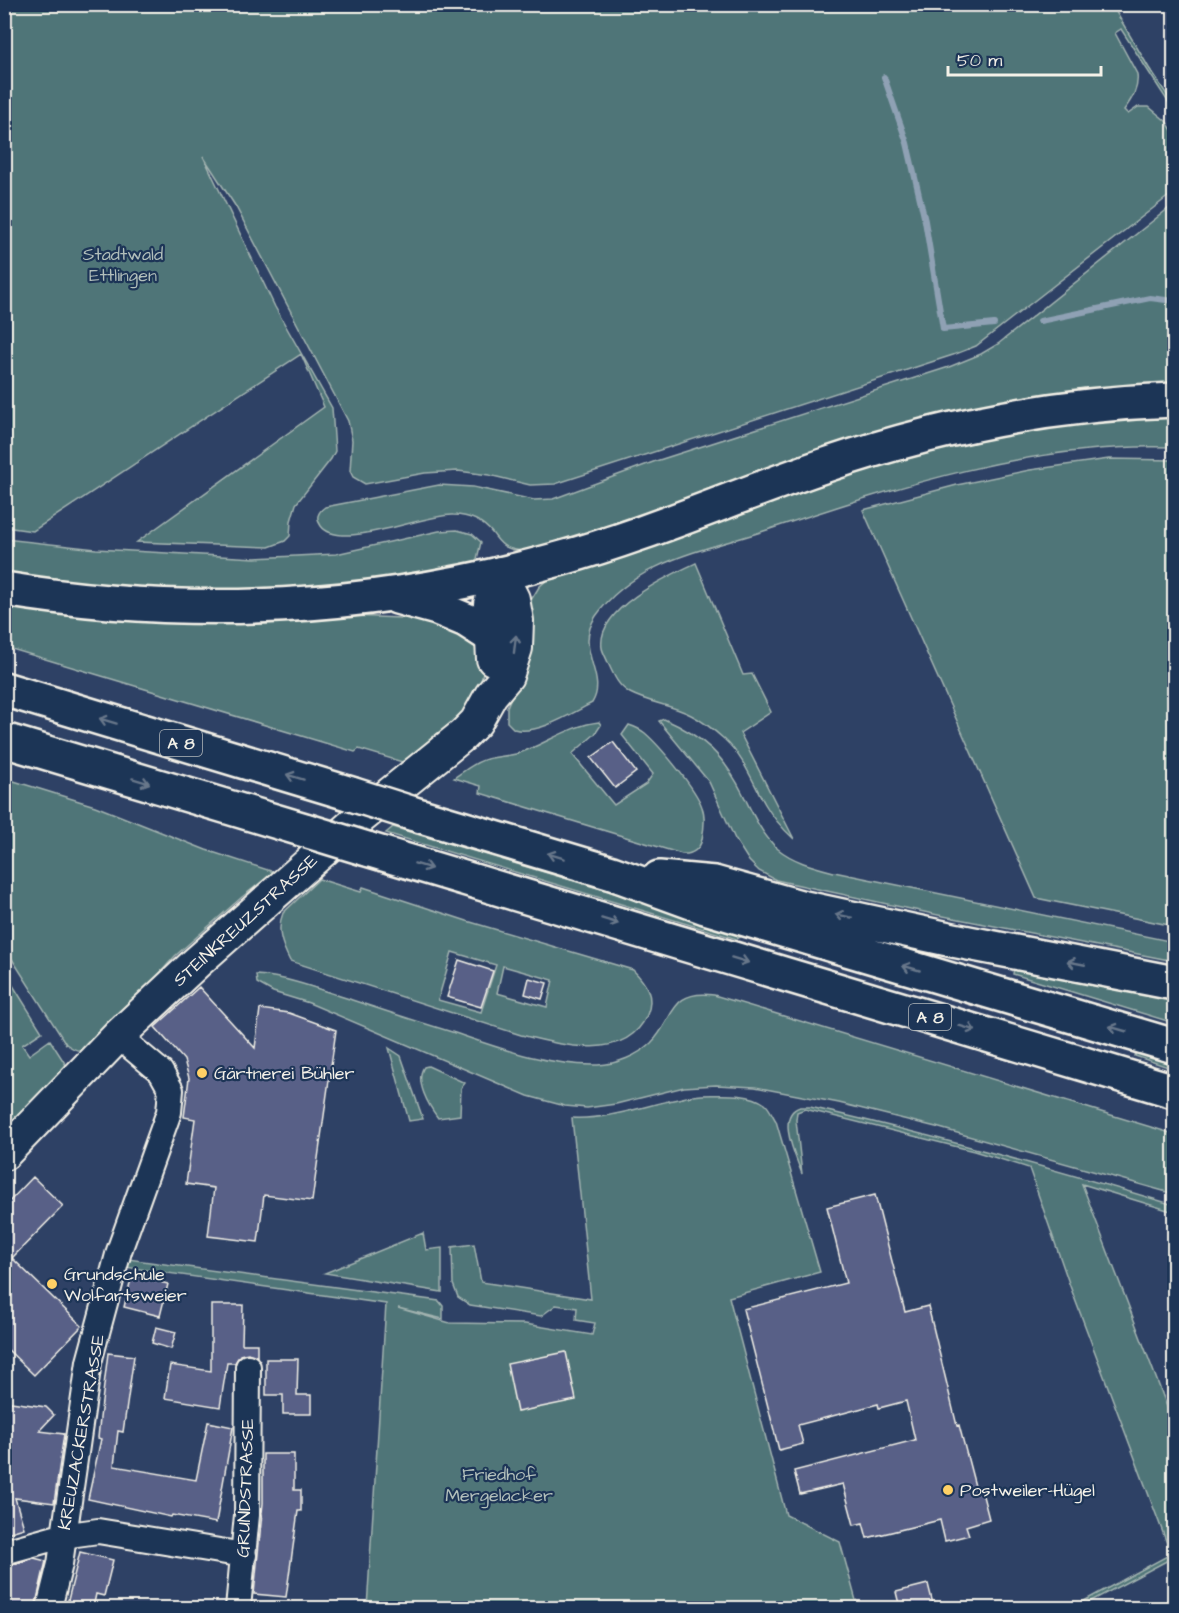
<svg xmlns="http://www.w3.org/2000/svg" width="1179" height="1613" font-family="'Architects Daughter',sans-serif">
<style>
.green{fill:#4f7578;stroke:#a2b3b0;stroke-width:1.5;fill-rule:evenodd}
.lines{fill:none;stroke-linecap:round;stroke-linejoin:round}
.stream{stroke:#8fa1b4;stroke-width:6}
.building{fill:#586187;stroke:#f4f1e8;stroke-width:1.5}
.minor-casing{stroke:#f4f1e8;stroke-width:28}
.tertiary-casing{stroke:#f4f1e8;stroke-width:36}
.secondary-casing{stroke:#f4f1e8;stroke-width:38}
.motorway-casing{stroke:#f4f1e8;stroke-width:38}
.minor{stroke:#1d3557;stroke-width:24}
.tertiary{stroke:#1d3557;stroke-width:32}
.secondary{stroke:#1d3557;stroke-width:33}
.motorway{stroke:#1d3557;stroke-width:33}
.motorway-bridge-casing{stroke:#f4f1e8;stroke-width:38;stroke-linecap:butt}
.motorway-bridge{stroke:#1d3557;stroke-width:33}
.oneway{stroke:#68778a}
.poi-dot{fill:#ffd166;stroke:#1d3557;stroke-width:2}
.labels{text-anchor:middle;stroke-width:4.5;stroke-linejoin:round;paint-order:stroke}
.shield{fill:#1d3557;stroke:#b4b9bc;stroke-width:1.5}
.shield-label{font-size:16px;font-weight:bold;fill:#f4f1e8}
.park-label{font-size:18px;fill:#b2bfbb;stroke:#1d3557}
.street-label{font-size:18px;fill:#f4f1e8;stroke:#1d3557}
.poi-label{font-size:18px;fill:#f4f1e8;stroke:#1d3557;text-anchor:start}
</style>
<rect width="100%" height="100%" fill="#2e4165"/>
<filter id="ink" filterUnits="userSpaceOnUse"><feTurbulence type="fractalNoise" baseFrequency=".0167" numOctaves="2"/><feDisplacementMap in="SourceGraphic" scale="12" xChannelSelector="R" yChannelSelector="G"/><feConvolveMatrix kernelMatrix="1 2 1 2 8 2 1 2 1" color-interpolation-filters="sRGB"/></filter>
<g filter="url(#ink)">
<path class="green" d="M5,4L1112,5L1149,68L1174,105V111L1121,29L1115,33L1137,74C1139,88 1132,99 1124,110L1128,114L1138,107H1149L1166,121L1174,133V192L976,346L953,355L555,484L530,485L489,475L458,471L425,473L365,484L353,477L350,471L352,440L348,421L236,207L203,156L275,307L332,408L335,451L331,459L296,504L291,521L290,536L285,541L269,547L137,542L324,407L301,354L33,531L5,527Z
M1174,204V387L651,514L537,549C526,551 516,552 506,547C500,544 497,539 493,534C483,521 470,515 453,515C423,514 340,552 321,526C315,518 318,512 325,507L439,485L473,487L534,500L553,499L656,461L949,367L981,354L998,344Z
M1174,413V447C1033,442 899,486 767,530C707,550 635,560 596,616C573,649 609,676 592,703C572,713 536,736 514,729L507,722V707L518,681L528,605L539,587L549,578L749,502L977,433Z
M1109,459L1174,460V926L1036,898L863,510L957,485L1030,470Z
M457,530L472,534L481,542L477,559L472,564L392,582L210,596L5,578V539L96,549L255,558L336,554L439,531Z
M696,563L743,675L752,674L771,712L740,733L794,839C783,829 773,818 765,804C752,781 744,757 724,739C714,730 703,721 691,715C672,705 649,703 630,693C619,687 614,676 609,665C607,659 603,653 602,648C596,609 668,576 696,563Z
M4,602L450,620L470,630L485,665L479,689L462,717L409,764L359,749L355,752L5,647Z
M664,719C703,736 724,756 743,794C752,813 762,835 778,849C794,862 815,867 834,872L1174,942V961L938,915L776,880L759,871L749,861L735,839L709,782L659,721Z
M599,722L601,725L595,734L572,754L614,805L646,784L653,774L622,735L629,725C635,727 640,729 645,733C660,746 696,789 702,807C706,817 704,829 702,839C700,849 692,855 682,854L480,793L481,786L454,778C465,770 478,760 491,758C501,756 510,756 519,753C546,744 570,725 599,722Z
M4,778L95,806L206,850L274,872L242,897L175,956L95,1047C82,1052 77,1052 66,1044L5,948Z
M393,827L739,930L742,936L737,939L386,833Z
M319,879L361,892L363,887L467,921L633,970C646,983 655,996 647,1015C626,1063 560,1045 521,1035L290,961C282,945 276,930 283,913ZM452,952L496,965L481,1012L438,1000ZM503,966L553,980L547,1007L497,993Z
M1018,967L1174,999V1023L1013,974L1014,968Z
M4,971L42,1032L22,1045L29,1055L50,1040L66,1065V1072L4,1132Z
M256,975C289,977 321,990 352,1000C385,1011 419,1022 452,1032C499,1048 547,1066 598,1065C617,1064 637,1056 651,1043C675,1019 669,989 714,995L1174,1134V1194L936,1127L839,1103L755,1087L716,1085L684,1087L616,1104L587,1108L565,1106L528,1096L309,1003L273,992L257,983Z
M389,1048L401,1056L423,1119L409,1121Z
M1137,1048L1174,1059V1069L1135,1056Z
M428,1066L465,1083L461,1088L460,1115L438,1118C429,1106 414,1081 424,1067Z
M702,1095C721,1095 749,1092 765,1104C770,1108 772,1115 776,1121L820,1272L729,1297L786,1515L840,1542L858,1608H367L386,1304L125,1267L128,1259L439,1301L443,1306V1319L398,1308L450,1323L525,1324L592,1335L595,1323L576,1320L577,1308L556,1305L541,1316L470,1305L458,1297L453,1284L452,1247L474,1244L481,1282L591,1299L572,1118C618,1120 658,1099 702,1095Z
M800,1107H810C933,1135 1054,1169 1174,1205V1212L1082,1184L1174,1425V1557L1078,1608H1071L1171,1554L1070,1286L1029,1168L974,1151L805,1109L797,1112L796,1120L802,1174C796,1157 775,1115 800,1107Z
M423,1233L426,1250L442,1248V1292L325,1273Z"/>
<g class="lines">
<path class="stream" d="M884,77L907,143L925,221L943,329L994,324
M1040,321L1150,298L1174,301"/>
</g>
<path class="building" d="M613,742L636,772L615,788L591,758Z
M459,960L493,971L481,1007L447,997Z
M529,978L547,983L542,999L525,994Z
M199,987L255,1048L260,1009L289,1013L336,1030L312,1201L264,1195L258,1242L208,1236L214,1188L186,1184L195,1119L184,1117L189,1078L184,1060L155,1027Z
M33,1177L63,1206L12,1258L82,1326L34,1375L4,1346V1207Z
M875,1195L905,1312L928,1306L957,1426L959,1425L976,1490L981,1488L989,1519L966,1526L969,1535L945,1541L940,1520L867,1538L863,1523L854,1525L843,1484L800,1494L794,1471L915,1440L906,1401L879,1408L878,1404L798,1425L803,1444L779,1450L743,1309L846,1283L827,1207Z
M132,1275L168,1284L160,1316L124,1307Z
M211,1305H243L242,1344H257V1357L248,1353L240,1355L235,1363H227L220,1407L165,1398L170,1365L211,1371Z
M156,1327L176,1332L171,1349L152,1343Z
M566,1352L576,1400L517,1412L507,1364Z
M108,1353L134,1356L123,1432L118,1431L114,1466L196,1480L208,1422L233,1427L216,1523L172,1515L171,1517L88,1499L101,1439L98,1438L100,1418Z
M266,1359H298L297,1395H311V1414H283V1395H266Z
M4,1401L46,1407L54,1415L39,1431L64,1434L54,1503L15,1498L24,1528L4,1534Z
M263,1454H294V1490H301V1511H298L286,1597L254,1594L263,1503Z
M80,1552L113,1560L104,1596L96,1594L93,1608H66Z
M34,1558L46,1561L35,1608H4V1567Z
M928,1584L934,1608H900L896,1592Z"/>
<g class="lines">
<g class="minor-casing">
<path id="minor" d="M4,1552L62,1536L98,1531L244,1555
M49,1608L60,1564L89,1362L119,1251L169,1112L171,1090L161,1072L118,1036
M238,1608L247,1515L248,1367"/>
</g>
<g class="tertiary-casing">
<path id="tertiary" d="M493,659L490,604L500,573
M4,1154L118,1036L196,963L360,818L463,735L476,722L491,695L507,676L516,648L517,621L513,599L500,573"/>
</g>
<g class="secondary-casing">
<path id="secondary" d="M4,589C194,620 374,610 559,559C650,534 737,495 826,465C940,426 1055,404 1174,400
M397,597L437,608L466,620L491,636"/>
</g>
<g class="motorway-casing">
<path id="motorway" d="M4,689L351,794
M4,740L308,831
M411,813L612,873L705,907L1174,1046
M367,849L1174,1091
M659,878L714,883L800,907L953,940L1174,983"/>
</g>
<use href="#minor" class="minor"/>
<use href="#tertiary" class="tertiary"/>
<use href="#secondary" class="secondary"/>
<use href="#motorway" class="motorway"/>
<g class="motorway-bridge-casing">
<path id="motorway-bridge" d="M351,794L411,813
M308,831L367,849"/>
</g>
<use href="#motorway-bridge" class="motorway-bridge"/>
</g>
<defs><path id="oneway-shaft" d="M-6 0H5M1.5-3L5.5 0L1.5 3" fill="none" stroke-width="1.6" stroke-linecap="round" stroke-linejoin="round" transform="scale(1.5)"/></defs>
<g class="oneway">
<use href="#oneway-shaft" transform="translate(515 644) rotate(-83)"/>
<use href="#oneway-shaft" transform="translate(108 721) rotate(-163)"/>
<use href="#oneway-shaft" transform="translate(295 777) rotate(-163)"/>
<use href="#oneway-shaft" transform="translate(141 781) rotate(17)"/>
<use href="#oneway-shaft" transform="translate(556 856) rotate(-163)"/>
<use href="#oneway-shaft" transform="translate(423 866) rotate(17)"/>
<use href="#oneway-shaft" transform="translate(844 916) rotate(-168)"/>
<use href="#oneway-shaft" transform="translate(610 921) rotate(17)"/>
<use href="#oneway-shaft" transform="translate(740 960) rotate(17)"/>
<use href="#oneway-shaft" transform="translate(1076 963) rotate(-169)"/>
<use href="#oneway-shaft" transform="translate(911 968) rotate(-164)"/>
<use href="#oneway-shaft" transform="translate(967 1028) rotate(17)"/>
<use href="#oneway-shaft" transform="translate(1118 1029) rotate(-164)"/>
</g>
</g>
<g class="poi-dot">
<circle cx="202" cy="1073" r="6"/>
<circle cx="52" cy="1284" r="6"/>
<circle cx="948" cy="1490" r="6"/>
</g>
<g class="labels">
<g class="shield">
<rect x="160" y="730" width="42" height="26" rx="4.5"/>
<rect x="909" y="1004" width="42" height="26" rx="4.5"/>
</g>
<g class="shield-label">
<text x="181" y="749">A 8</text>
<text x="930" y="1023">A 8</text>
</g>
<g class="park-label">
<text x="123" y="260">Stadtwald<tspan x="123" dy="21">Ettlingen</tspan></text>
<text x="499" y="1480">Friedhof<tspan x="499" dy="21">Mergelacker</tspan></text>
</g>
<g class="street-label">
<text transform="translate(245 920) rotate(-42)" y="6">STEINKREUZSTRASSE</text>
<text transform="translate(81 1432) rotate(-80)" y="6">KREUZACKERSTRASSE</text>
<text transform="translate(245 1488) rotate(-88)" y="6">GRUNDSTRASSE</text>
</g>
<g class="poi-label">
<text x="214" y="1079">Gärtnerei Bühler</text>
<text x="64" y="1280">Grundschule<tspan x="64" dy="21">Wolfartsweier</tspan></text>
<text x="960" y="1496">Postweiler-Hügel</text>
</g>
</g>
<rect width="1179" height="1613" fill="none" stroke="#1d3557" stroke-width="24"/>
<rect x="12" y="12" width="1155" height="1589" fill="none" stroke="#f4f1e8" stroke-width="2" filter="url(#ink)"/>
<path d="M948 66v9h153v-9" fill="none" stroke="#f4f1e8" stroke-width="3"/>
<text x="957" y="66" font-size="18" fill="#f4f1e8" stroke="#1d3557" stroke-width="4.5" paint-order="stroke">50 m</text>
</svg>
